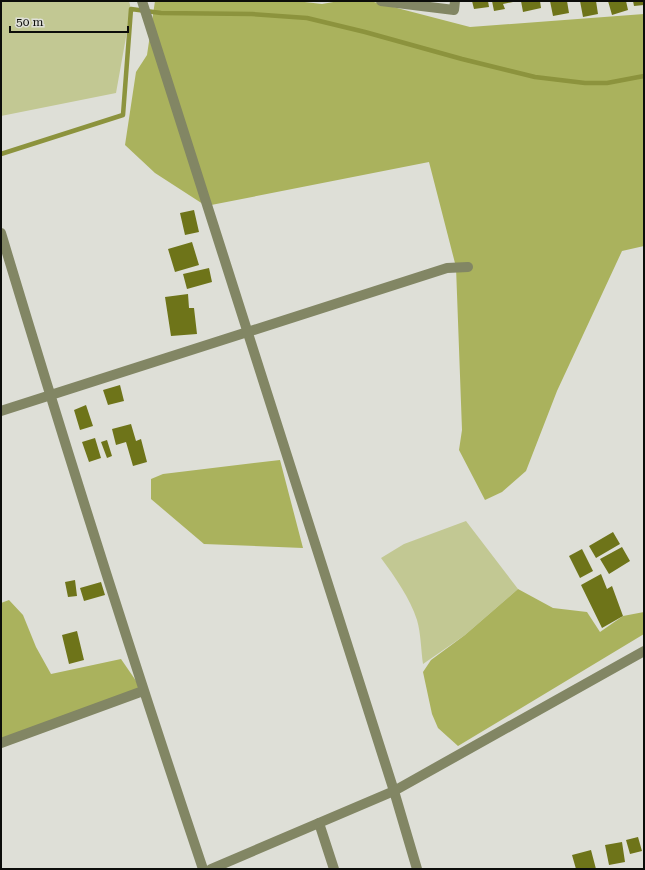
<svg xmlns="http://www.w3.org/2000/svg" width="645" height="870" font-family="'Roboto Serif',serif">
<style>
.green{fill:#c2c893}
.forest{fill:#aab25d}
.lines{fill:none;stroke-linecap:round;stroke-linejoin:round}
.stream{stroke:#8c933d;stroke-width:4.5}
.building{fill:#6e7419}
.minor{stroke:#828664;stroke-width:10}
.tertiary{stroke:#828664;stroke-width:10}
</style>
<rect width="100%" height="100%" fill="#dedfd7"/>
<path class="green" d="M1,1H129L131,9L116,93L1,116Z
M466,521L518,589L465,635L423,664C421,650 421,634 417,620C410,598 395,577 381,558L404,544Z"/>
<path class="forest" d="M155,1H296L322,4L339,1H370L470,27L644,14V246L622,251L557,391L526,471L502,492L485,500L459,450L462,430L456,267L429,162L206,206L155,173L125,145L136,72L147,55Z
M280,460L303,548L204,544L151,499V479L163,474Z
M518,589L553,608L587,612L600,632L623,616L644,612V634L458,746L438,728L432,714L423,672L431,660L465,635Z
M9,600L23,615L36,647L51,674L121,659L143,691L1,743V603Z"/>
<g class="lines">
<path class="stream" d="M1,154L123,115L131,9L161,13L252,14L307,18L365,32L462,59L535,77L585,83H607L644,76"/>
</g>
<path class="building" d="M472,1H488L489,7L474,9Z
M492,1H513V2L503,4L505,9L494,11Z
M521,1H540L541,8L523,12Z
M550,1H567L569,13L553,16Z
M580,1H596L598,14L583,17Z
M608,1H626L628,10L612,15Z
M633,1H644V5L634,6Z
M194,210L199,232L185,235L180,213Z
M192,242L199,265L175,272L168,249Z
M209,268L212,282L187,289L183,274Z
M188,294L189,308H194L197,334L171,336L165,297Z
M120,385L124,401L108,405L103,390Z
M86,405L93,426L80,430L74,410Z
M131,424L136,441L141,439L147,462L133,466L126,442L116,445L112,429Z
M95,438L101,458L89,462L82,442Z
M107,440L112,456L107,458L101,442Z
M613,532L620,544L596,558L589,546Z
M622,547L630,561L609,574L600,559Z
M582,549L593,571L580,578L569,556Z
M601,574L607,589L612,586L623,616L602,628L581,585Z
M75,580L77,596L68,597L65,582Z
M101,582L105,595L84,601L80,588Z
M77,631L84,660L69,664L62,635Z
M638,837L642,851L630,854L626,840Z
M622,842L625,862L609,865L605,845Z
M591,850L596,869H576L572,855Z"/>
<g class="lines">
<path class="minor" d="M142,1L394,791L417,869
M381,1L454,10L455,1
M1,233C65,446 132,658 203,869
M1,411L447,268L468,267
M1,743L143,691
M319,823L334,869"/>
<path class="tertiary" d="M211,869L394,791L644,651"/>
</g>
<rect width="645" height="870" fill="none" stroke="#0c0d0a" stroke-width="4"/>
<path d="M10 26v6h118v-6" fill="none" stroke="#0c0d0a" stroke-width="2"/>
<text x="16" y="26" font-size="12" fill="#0c0d0a" stroke="#dedfd7" stroke-width="3" paint-order="stroke">50 m</text>
</svg>
